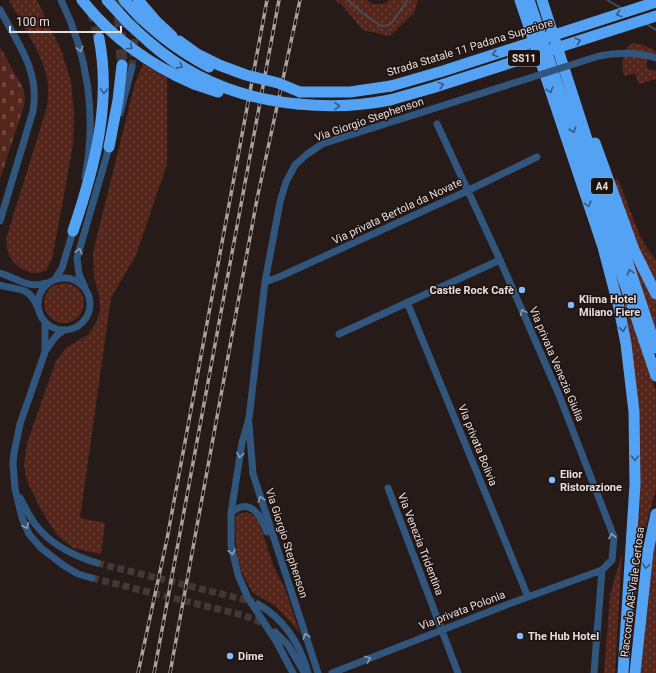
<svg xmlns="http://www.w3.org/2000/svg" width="656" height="673" font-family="Roboto,sans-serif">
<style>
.grass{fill:url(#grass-dots)}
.cemetery{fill:url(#cemetery-stones)}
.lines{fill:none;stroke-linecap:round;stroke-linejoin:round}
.stream{stroke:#454d59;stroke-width:2}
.minor-tunnel{stroke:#433836;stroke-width:7;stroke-dasharray:7 3.5;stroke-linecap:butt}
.highway-tunnel{stroke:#433836;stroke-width:11;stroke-dasharray:11 5.5;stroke-linecap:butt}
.minor{stroke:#30567e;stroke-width:7}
.highway{stroke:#53a2f3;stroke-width:11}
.rail-casing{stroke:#a9a19f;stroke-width:3.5}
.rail{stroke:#1d1210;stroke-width:2;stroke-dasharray:6;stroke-linecap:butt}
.minor-bridge{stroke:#30567e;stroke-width:7}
.highway-bridge{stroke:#53a2f3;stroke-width:11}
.oneway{stroke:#385a82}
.oneway2{stroke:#8c9aae}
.poi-dot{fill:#82bcfa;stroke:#1d1210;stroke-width:1.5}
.labels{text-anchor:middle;stroke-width:3;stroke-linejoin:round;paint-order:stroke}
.shield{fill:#1d1210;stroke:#aaa2a0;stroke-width:1}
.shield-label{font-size:10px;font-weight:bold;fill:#e7dfdd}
.street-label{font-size:11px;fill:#e7dfdd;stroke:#1d1210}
.poi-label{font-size:11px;font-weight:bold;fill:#e7dfdd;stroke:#1d1210;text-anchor:start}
</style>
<defs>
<pattern id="grass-dots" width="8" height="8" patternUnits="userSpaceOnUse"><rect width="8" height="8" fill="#55261b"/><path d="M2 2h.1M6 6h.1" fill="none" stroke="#6d453c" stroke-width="1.8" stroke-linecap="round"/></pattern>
<pattern id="cemetery-stones" width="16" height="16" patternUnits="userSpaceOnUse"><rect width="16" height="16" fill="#55261b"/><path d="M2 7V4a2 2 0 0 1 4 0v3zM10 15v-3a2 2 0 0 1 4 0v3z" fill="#6d453c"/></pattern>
</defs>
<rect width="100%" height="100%" fill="#261b19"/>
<path class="grass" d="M9,0H37L61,50L71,81L74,113L73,145L52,260L46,270C44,271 40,273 37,273C25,274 11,263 8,252C6,248 7,243 6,239L47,107C48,96 49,84 46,73C38,47 21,23 9,0Z
M335,0H367L372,4H385L389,0H418L414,13L390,36L363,30L341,4Z
M633,43L641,44L656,51V53C648,54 644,62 648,69L656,71V79L639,84L635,73L624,76C621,66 622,48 633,43Z
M143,64L167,78V164L136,255L111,298L80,518L105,523L101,554L73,548L57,535L41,510L27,481L24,465L27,443L56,361L66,348L89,334L96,323L100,311L99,294L94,278L93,252L135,83Z
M618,179L638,231L645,245L656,260V285L644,262L612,181Z
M624,235L656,300V333Z
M606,241L656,391V489L644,533L638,576L630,655H628L639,445Z
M44 303a20 20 0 1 1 40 0a20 20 0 1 1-40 0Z
M247,512L255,517L259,522L274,568L285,588L300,634L292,623L275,606L252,592L241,571L238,559L236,546L235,517L238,514Z
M656,534V673H640L651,567Z
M622,554L615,673H604L610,595Z"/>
<path class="cemetery" d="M0,47L24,90L25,102L0,179Z"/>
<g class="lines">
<path class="stream" d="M348,0L361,12L381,26C392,27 394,19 400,11C403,7 406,4 407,0
M607,0L621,8
M645,23L656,30"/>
<path class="minor-tunnel" d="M132,67L135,35V11
M97,563L254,602
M92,578L242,615L258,621L267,626"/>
<path class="highway-tunnel" d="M116,0L120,23L122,65
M92,10L99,38"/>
<path class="minor" d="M61,0C88,55 97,117 85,177
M0,10C18,44 40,71 33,111L0,221
M120,113L132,67
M0,273C18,278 26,289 46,283
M38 304a26 26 0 1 1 52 0a26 26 0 1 1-52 0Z
M56,278L62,268L74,228
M265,282L279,277L467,191L537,157
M0,285C18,291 28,285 37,306
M85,288L79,274L77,258L110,144
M407,302L528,597
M45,323V352L20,424L14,453L13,464L15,489L22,518L29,534L41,548L63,565L78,574L92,578
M339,334L500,260
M46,350L56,336L64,330
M249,424L253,474L318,673
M388,488L458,673
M20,498C25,507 29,516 35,524C50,544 74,556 97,563
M231,513C250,496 261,516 267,532
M258,604C284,619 300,644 308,673
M275,632L288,645L304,672
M293,673L276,641L248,598L238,575L231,545V513L242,443L249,418L265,282L280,202L286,182L295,165L306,155L322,144
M332,673L514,602L602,570L612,560L614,537L559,395L500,260L437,124
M594,673L602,570"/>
<path class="highway" d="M82,0C112,38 150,65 194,84
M107,0L129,24L149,42
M124,0C148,28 177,50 209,67
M138,0L156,21L172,36
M520,0L603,247L619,308L626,344L634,412L635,484L623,673
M529,0L656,376
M542,0L594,161L656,348
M300,92H350L391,86
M298,104C329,107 360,106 390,100
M595,143L634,250L656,294
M109,147L118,100L122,65
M73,231C94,169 112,104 99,38
M635,673L648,551L656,514"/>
<g class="rail-casing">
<path id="rail" d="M138,673L167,539L267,0
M154,673L279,0
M170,673L257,199L300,0"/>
</g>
<use href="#rail" class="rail"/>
<path class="minor-bridge" d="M322,144L599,56C619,52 637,52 656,58"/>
<path class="highway-bridge" d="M179,41L197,54L219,65L246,75L278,83L300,92
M149,42C191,79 243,99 298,104
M194,84L218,92
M391,86L443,71L656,2
M390,100L432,88L656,16"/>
</g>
<defs><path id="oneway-chevron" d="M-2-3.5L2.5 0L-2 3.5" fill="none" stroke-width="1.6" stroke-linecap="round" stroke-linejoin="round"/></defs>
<g class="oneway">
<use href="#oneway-chevron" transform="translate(619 14) rotate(162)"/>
<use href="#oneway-chevron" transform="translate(578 41) rotate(-18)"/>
<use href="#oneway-chevron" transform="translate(130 47) rotate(38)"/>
<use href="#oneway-chevron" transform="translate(495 54) rotate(162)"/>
<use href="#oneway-chevron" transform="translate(180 66) rotate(32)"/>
<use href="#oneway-chevron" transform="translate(441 85) rotate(-18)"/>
<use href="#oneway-chevron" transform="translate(550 90) rotate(71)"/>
<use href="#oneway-chevron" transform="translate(104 91) rotate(91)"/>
<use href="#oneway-chevron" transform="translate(337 106) rotate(-2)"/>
<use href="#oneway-chevron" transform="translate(573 130) rotate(71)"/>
<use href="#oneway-chevron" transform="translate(588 204) rotate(72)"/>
<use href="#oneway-chevron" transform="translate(630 272) rotate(-108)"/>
<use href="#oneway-chevron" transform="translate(623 329) rotate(80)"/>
<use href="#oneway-chevron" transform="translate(635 458) rotate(90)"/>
<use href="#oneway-chevron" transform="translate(646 566) rotate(97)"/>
</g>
<g class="oneway2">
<use href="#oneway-chevron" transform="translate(80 49) rotate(75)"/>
<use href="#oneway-chevron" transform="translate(79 251) rotate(-75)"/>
<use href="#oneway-chevron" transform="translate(523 312) rotate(-114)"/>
<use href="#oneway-chevron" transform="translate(240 455) rotate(99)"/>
<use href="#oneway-chevron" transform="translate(261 499) rotate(-109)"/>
<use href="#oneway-chevron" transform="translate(26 526) rotate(65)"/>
<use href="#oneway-chevron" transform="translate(612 536) rotate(-101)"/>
<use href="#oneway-chevron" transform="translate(232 552) rotate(79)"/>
<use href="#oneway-chevron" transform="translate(306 636) rotate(-108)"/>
<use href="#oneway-chevron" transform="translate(368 659) rotate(-21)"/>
</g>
<g class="poi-dot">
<circle cx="522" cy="290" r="4"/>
<circle cx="571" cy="305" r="4"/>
<circle cx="552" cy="480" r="4"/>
<circle cx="520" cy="636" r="4"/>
<circle cx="230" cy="656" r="4"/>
</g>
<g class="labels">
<g class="shield">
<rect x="508" y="50" width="32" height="16" rx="3"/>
<rect x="591" y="178" width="22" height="16" rx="3"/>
</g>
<g class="shield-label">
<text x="524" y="62">SS11</text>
<text x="602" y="190">A4</text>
</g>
<g class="street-label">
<text transform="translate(470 47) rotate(-17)" y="4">Strada Statale 11 Padana Superiore</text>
<text transform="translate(369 119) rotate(-19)" y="4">Via Giorgio Stephenson</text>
<text transform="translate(397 211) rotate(-25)" y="4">Via privata Bertola da Novate</text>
<text transform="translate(557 364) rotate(67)" y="4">Via privata Venezia Giulia</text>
<text transform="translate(478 445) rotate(68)" y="4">Via privata Bolivia</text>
<text transform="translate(287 543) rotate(72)" y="4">Via Giorgio Stephenson</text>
<text transform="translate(421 544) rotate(69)" y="4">Via Venezia Tridentina</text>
<text transform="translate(632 592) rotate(-83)" y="4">Raccordo A8-Viale Certosa</text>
<text transform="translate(462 610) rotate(-21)" y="4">Via privata Polonia</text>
</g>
<g class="poi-label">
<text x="514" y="294" text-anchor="end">Castle Rock Cafè</text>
<text x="579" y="303">Klima Hotel<tspan x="579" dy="13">Milano Fiere</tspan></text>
<text x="560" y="478">Elior<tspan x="560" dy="13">Ristorazione</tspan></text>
<text x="528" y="640">The Hub Hotel</text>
<text x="238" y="660">Dime</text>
</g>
</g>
<path d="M10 26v6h111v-6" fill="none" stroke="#e7dfdd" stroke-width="2"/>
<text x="16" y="26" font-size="12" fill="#e7dfdd" stroke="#1d1210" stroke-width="3" paint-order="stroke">100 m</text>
</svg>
